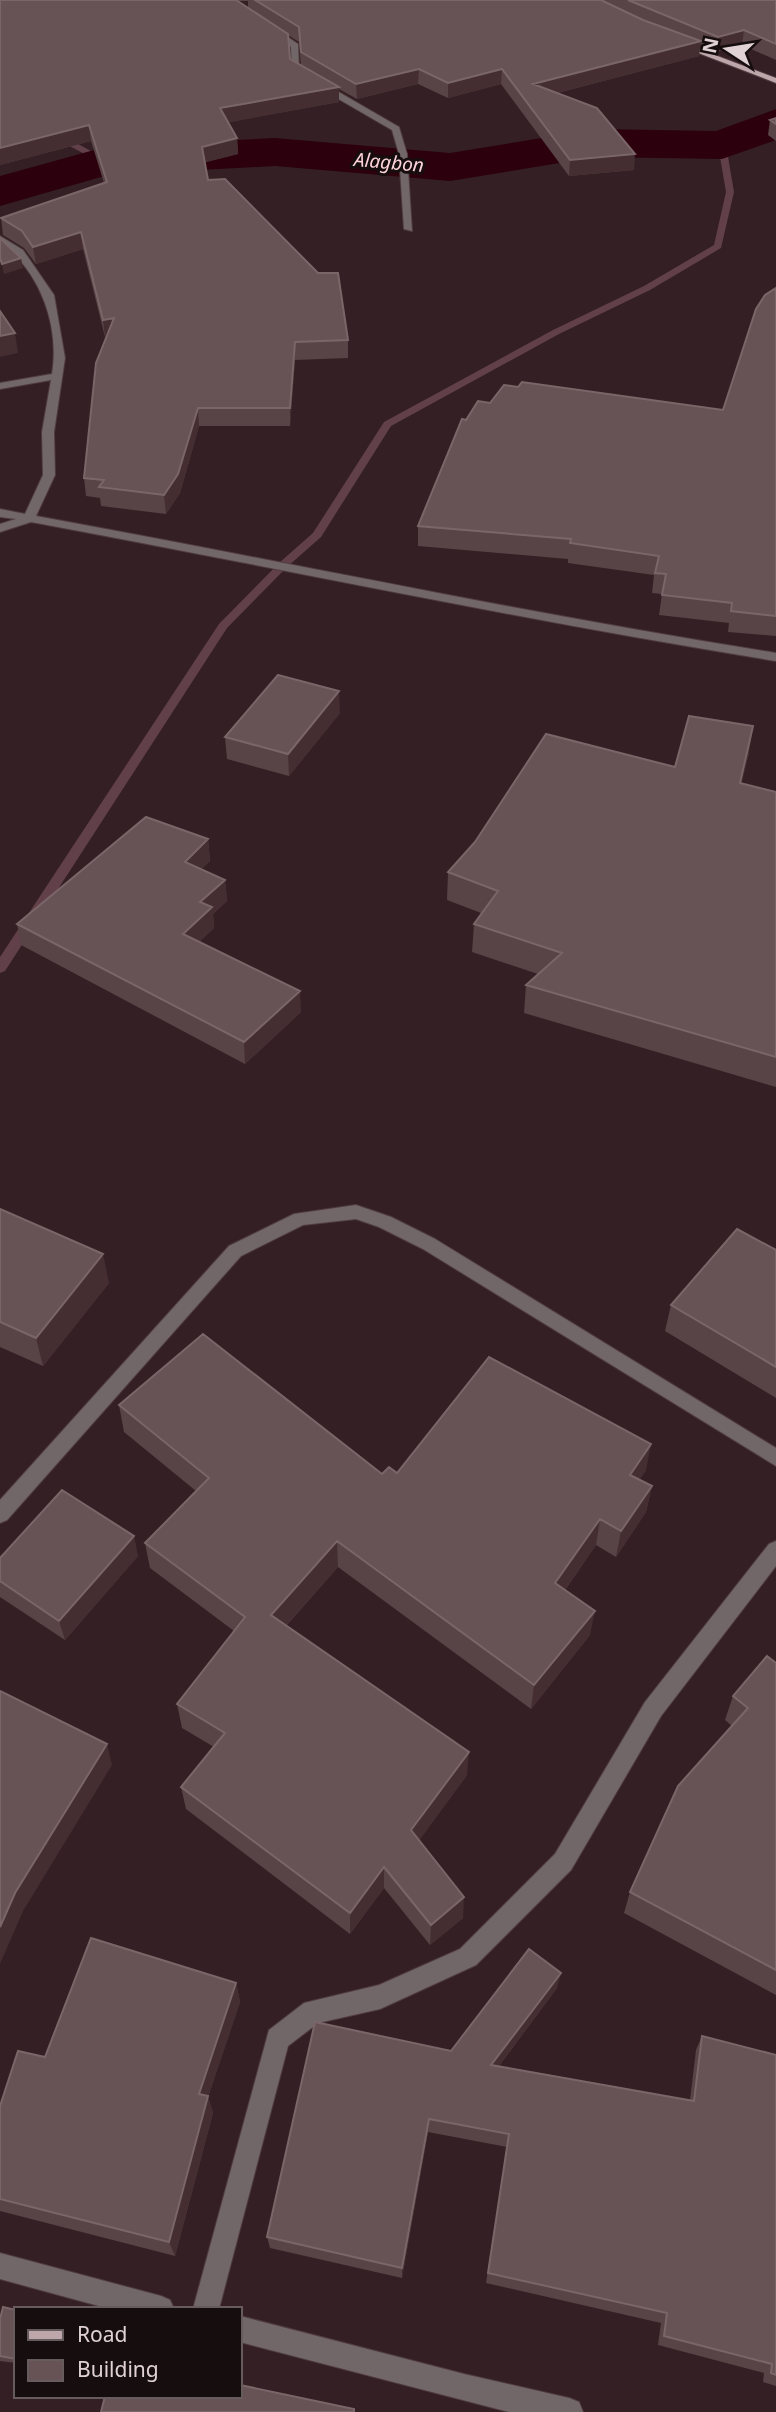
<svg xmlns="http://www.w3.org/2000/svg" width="776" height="2412" font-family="'Noto Sans',sans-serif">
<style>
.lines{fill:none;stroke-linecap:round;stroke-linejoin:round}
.stream{fill:#624049;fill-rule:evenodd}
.river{fill:#2c010d;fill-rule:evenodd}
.minor-casing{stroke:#503c40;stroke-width:2}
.major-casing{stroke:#503c40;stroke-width:2}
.minor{fill:#726768;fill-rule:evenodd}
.major{fill:#bda7aa;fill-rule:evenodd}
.wall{fill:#584346;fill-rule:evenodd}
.shaded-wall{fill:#442e32}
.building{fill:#675255;stroke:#7a6669;stroke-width:2}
.labels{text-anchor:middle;stroke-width:6;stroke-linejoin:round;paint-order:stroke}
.far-water-label{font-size:19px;font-style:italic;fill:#fed3d9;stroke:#160d0e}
</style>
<rect width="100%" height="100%" fill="#342024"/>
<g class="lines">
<path class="stream" d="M54,134H60L109,161L102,163L54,138Z
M722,143L726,145L734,192L721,248L650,290L559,334L391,426L321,537L287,567L227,628L5,971L0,973V957L219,624L279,563L313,533L384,422L553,330L644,286L714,245L726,192L718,145Z"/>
<path class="river" d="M776,109V140L722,159L596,157L450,181L275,166L108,175L0,206V176L105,147L275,138L450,153L596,129L716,131Z"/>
<g class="minor-casing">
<path id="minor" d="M265,26H271L298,44L299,69L399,127L407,154L412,231L404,229L399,154L392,130L292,72L291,47L265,30Z
M0,236L23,250L54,295L65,358L54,432L55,475L36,516C283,561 528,614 776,653V661C527,621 279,568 31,522L0,532V524L16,519L0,517V509L25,514L43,475L42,432L51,380L0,389V383L52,374C60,326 40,270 0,243Z
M356,1205L391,1217L435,1239L776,1448V1466L423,1249L379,1227L356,1219L303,1225L241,1256L7,1520L0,1523V1500L229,1246L294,1214Z
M776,1541V1566L661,1716L571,1870L476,1965L380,2009L318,2023L288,2046L219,2309H193L269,2030L304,2003L379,1985L460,1949L555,1854L645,1702L769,1544Z
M0,2253L161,2296L170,2300L174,2309H110L0,2279Z
M240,2316L464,2374L569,2398L579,2402L583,2412H509L240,2342Z"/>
</g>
<g class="major-casing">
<path id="major" d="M675,40L776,78V83L675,44Z"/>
</g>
<use href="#minor" class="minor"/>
<use href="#major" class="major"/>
</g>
<path class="wall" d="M0,0H776V60L742,45L717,52L700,45L699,56L557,93L634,170L569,176L501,84L448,98L418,84L357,99L339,89V102L228,122L237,138L238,154L205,162L208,180L348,340V358L295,360L290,426H199L180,493L166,514L101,506L100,498L86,496L84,478L106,337H105L83,249L36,264L24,248L3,235L1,218L104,183L91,141L0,165ZM238,1H248V8ZM288,35L299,42L301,66L290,59Z
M776,118V141L768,135L770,120Z
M776,288V636L728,632L729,623L659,615L662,594L652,593L654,575L568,563V559L418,546V526L466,420L490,403L518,387L723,410Z
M340,713L289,776L227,759L225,737Z
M749,753L741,784L776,792V1087L524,1013L526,985L538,974L472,952L474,924L481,913L447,900L448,872L675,767Z
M208,839L210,861L201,869L225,880L227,901L213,914L214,928L199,942L301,1012L245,1064L21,945L17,924Z
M0,1209L109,1283L43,1366L0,1347Z
M776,1250V1398L665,1331L671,1305Z
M119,1405L382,1474L397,1473L646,1470L639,1480L652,1486L646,1512L616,1557L596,1545L565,1590L590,1635L531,1709L338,1567L286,1626L467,1775L419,1840L463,1918L430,1945L384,1888L350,1934L186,1809L181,1787L214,1747L182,1728L177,1704L234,1631L150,1568L145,1543L196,1491L124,1432Z
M138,1556L65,1640L0,1597V1558Z
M776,1663V1995L624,1913L630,1892L732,1726L725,1720L733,1696Z
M236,1983L240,2002L208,2097L213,2113L175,2256L0,2211V2106L45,2057Z
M557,1988L499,2066L690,2100L696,2050L702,2036L776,2055V2386L763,2382L764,2373L658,2345L661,2323L486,2283L507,2147L428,2132L402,2278L270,2248L267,2237L451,2051Z
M16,2310V2363L0,2361V2319Z"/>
<path class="shaded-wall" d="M744,30L742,45L717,52L718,37Z
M701,41L699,56L533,99V84Z
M419,69L418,84L357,99L356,84Z
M502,69L501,84L448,98V83Z
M339,87V102L221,124L220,108Z
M89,125L91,141L0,165V148Z
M237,138L238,154L203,163L202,147Z
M635,154L634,170L569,176L570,160Z
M81,232L83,249L36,264L33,247Z
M21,258L23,268L4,274L2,264Z
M114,318L116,335L105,337L103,320Z
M15,333L18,353L0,357V336Z
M295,342V360L290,426V408Z
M198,408L199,426L180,493L166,514L164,495Z
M339,691L340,713L289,776L288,754Z
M753,726L749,753L735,811L740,783Z
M208,839L210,861L187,884L185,862Z
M225,880L227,901L213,914L214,928L185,955L183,934L200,902Z
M300,991L301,1012L245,1064L244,1042Z
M103,1254L109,1283L43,1366L36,1338Z
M651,1444L646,1470L625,1501L630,1475Z
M652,1486L646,1512L616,1557L621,1531Z
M600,1519L596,1545L552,1608L555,1583Z
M134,1536L138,1556L65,1640L59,1621Z
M337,1541L338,1567L273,1640L271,1615Z
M595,1611L590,1635L531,1709L534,1685Z
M107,1744L112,1765L23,1911L0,1964V1927L15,1893Z
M469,1752L467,1775L411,1852V1830Z
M384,1867V1888L350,1934V1913Z
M464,1897L463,1918L430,1945L431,1925Z
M561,1973L557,1988L489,2079L491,2065Z
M236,1983L240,2002L208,2097L213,2113L175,2256L169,2242L199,2094Z
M429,2119L428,2132L402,2278V2268Z"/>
<path class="building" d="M0,0H236L288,34L290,59L339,87L220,108L237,138L202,147L208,180L225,179L318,273H338L348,340L295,342L290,408H198L178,474L164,495L99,487L104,480L84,478L96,363L114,318L103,320L81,232L33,247L22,231L1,218L107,182L89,125L0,148Z
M255,0H601L643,20L701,41L533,84L597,108L635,154L570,160L502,69L448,83L419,69L356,84L301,52L299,27Z
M628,0H776V44L744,30L718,37Z
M776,118V124L770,120Z
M0,238L21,258L2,264L0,258Z
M776,288V616L731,611L732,603L662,595L666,574L655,573L659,556L570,543L571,539L418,526L462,419L466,420L478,401L490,403L504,385L518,387L522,382L723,410L756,309L765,295Z
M0,311L15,333L0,336Z
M278,675L339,691L288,754L225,737Z
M689,716L753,726L740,783L776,792V1057L526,985L562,953L474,924L498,891L448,872L475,842L546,734L675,767Z
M146,817L208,839L185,862L225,880L200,902L212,907L183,934L300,991L244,1042L17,924Z
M0,1209L103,1254L36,1338L0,1322Z
M737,1229L776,1250V1367L671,1305Z
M203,1334L382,1474L389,1467L397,1473L489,1357L651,1444L630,1475L652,1486L621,1531L600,1519L555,1583L595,1611L534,1685L337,1541L271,1615L469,1752L411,1830L464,1897L431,1925L384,1867L350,1913L181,1787L225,1733L177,1704L245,1617L145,1543L209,1478L119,1405Z
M62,1490L134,1536L59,1621L0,1581V1558Z
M767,1656L776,1663V1970L630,1892L678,1786L748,1708L733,1696Z
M0,1691L107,1744L15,1893L0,1927Z
M91,1938L236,1983L199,2094L208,2096L169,2242L0,2199V2106L18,2051L45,2057Z
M529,1949L561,1973L491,2065L694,2101L702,2036L776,2055V2375L771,2373L772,2364L664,2336L667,2313L488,2273L509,2134L429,2119L402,2268L267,2237L315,2022L451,2051Z
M3,2307L16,2310V2359L0,2356V2319Z
M240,2385L354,2409V2412H101L105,2396H240Z"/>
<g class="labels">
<g class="far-water-label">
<text transform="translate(389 162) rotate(5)" y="7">Alagbon</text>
</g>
</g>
<rect x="14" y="2307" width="228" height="91" fill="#160d0e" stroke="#675c5d" stroke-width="2"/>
<rect x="28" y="2330" width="35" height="10" fill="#bda7aa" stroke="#675c5d" stroke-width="2"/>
<text x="77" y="2342" font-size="21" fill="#e0d2d4">Road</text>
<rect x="28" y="2360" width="35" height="21" fill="#675255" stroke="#675c5d" stroke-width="2"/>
<text x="77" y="2377" font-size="21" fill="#e0d2d4">Building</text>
<g transform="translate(727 49) rotate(282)" stroke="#160d0e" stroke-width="5" paint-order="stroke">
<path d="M0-5L12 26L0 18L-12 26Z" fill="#e0d2d4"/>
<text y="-10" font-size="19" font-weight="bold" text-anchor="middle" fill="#e0d2d4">N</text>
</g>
</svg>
